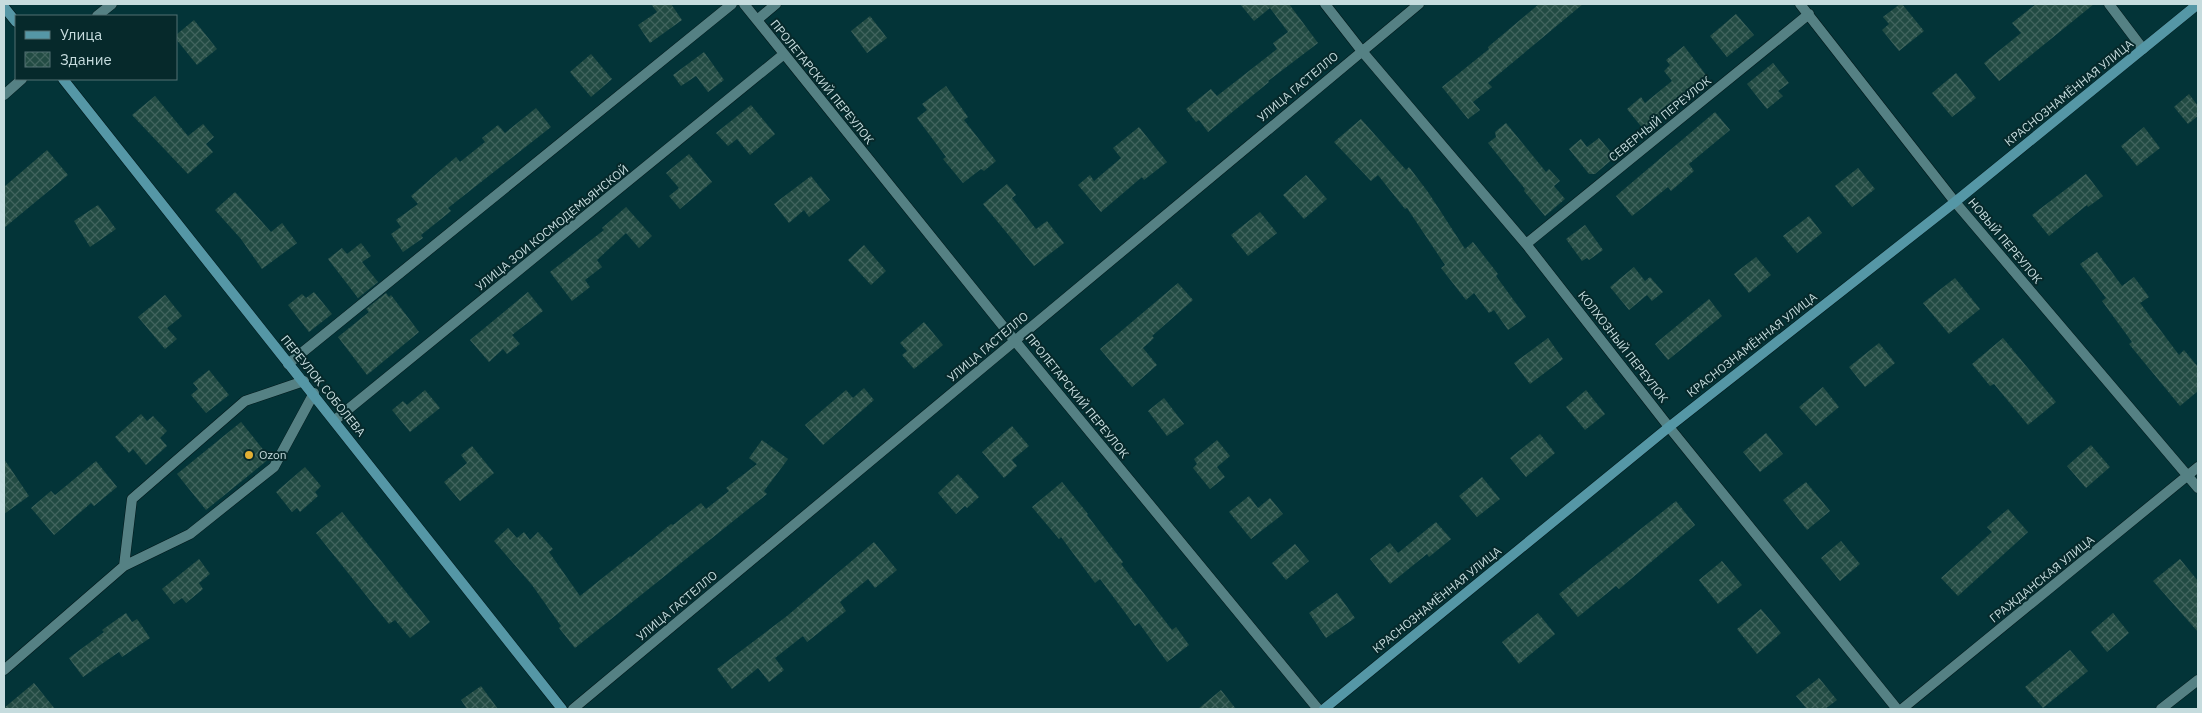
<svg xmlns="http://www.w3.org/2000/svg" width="2202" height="713" font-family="'IBM Plex Sans',sans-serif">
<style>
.building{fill:url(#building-cross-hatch)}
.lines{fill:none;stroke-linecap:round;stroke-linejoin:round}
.minor-casing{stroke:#03191b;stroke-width:11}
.secondary-casing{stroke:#03191b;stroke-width:11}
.minor{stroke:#558184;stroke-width:10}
.secondary{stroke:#5597a6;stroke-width:10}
.poi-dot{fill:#e1af34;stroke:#06292b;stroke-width:2}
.labels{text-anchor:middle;stroke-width:4;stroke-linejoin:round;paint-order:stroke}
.street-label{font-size:12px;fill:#c6dcde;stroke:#06292b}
.poi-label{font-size:12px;fill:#c6dcde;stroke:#06292b;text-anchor:start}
</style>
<defs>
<pattern id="building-cross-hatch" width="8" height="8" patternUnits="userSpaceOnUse" patternTransform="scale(1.25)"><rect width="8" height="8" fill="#224b43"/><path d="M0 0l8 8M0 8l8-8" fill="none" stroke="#41645e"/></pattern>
</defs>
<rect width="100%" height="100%" fill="#033438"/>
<path class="building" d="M651,4H671L682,20L650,43L638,25L657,12Z
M1240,4H1289L1318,43L1268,81L1269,82L1208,132L1199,120L1196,122L1186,109L1211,89L1217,96L1277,49L1273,43L1288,32L1270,8L1254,21Z
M1539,4H1583L1488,83L1492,87L1473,102L1480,110L1468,119L1442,87L1489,49L1488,47Z
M1900,4H1902L1924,31L1899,51L1882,30L1889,24L1883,17Z
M2036,4H2094L1999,81L1984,63L2021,33L2012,23Z
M1736,14L1754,35L1727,57L1710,36Z
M870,16L887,38L867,53L851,31Z
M194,20L217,49L197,65L176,39V35Z
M1684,46L1706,75L1661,110L1664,113L1644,130L1627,109L1641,97L1645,103L1672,81L1664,71L1670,65L1666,60Z
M704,52L724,80L708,92L696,76L681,86L673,75Z
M591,54L612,79L591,97L570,72Z
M1773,63L1789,83L1778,91L1783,96L1767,109L1747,84Z
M1956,73L1976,98L1952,117L1932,93Z
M946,86L968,117L964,120L996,161L984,171L981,169L963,183L943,159L946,157L917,118L927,110L922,104Z
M2189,94L2198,106V116L2188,124L2174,107Z
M155,96L188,136L203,124L214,137L206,144L213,152L188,174L132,115Z
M751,105L775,134L750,155L737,139L728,146L716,133Z
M536,108L551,127L448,208L451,211L421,235L423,238L403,252L391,234L401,227L396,220L418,204L411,196L456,157L460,162L485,142L482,138L498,125L505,133Z
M1715,112L1730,130L1689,164L1694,171L1671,191L1668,187L1632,216L1616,196Z
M1361,119L1406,170L1409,167L1428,192L1465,249L1473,242L1498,274L1496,276L1526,317L1508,330L1494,310L1489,313L1474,293L1466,300L1441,268L1445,265L1407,208L1405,209L1378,175L1371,181L1334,142Z
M1506,123L1546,172L1549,169L1560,181L1554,186L1565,199L1545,216L1524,191L1525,189L1488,143L1496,137L1495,132Z
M1139,127L1167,162L1144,180L1142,177L1101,212L1078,185L1090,175L1094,181L1121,158L1113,148Z
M2144,127L2160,148L2137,166L2121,146Z
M1599,138L1615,157L1595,174H1589L1569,149L1581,139L1587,147Z
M47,150L68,175L4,228V187Z
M689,154L712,182L680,209L669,196L679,188L666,173Z
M1858,168L1875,189L1852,207L1835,186Z
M2086,174L2103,196L2088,207L2087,205L2049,236L2032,215Z
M1306,175L1327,199L1304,219L1283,195Z
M811,176L830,200L809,217L804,210L789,223L774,204Z
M1007,184L1016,195L1012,198L1036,229L1047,221L1064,243L1034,266L983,204Z
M235,192L271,232L282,223L297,243L262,269L241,239L215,210Z
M98,205L116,229L90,247L74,221Z
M626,207L652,236L639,248L626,233L597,260L602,267L585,280L590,287L572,301L550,272L604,230L602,228Z
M1260,212L1277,233L1248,256L1231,235Z
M1809,216L1822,233L1797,253L1783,236Z
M1585,225L1603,250L1589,260L1587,258L1582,261L1566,239Z
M361,243L371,256L362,262L378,282L358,298L328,259L342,248L347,254Z
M864,245L886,271L871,285L848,260Z
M2097,252L2122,286L2134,277L2149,297L2140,303L2179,355L2184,350L2198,367V391L2180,406L2129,344L2132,342L2102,301L2106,298L2080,264Z
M1756,257L1771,275L1749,293L1734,274Z
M1634,267L1645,281L1650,277L1663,292L1652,301L1647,295L1629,310L1610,287Z
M1955,278L1980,309L1949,334L1923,303Z
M1178,283L1193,300L1152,336L1154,338L1143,348L1157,365L1132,387L1100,349Z
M314,292L332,314L309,332L288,305L302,294L306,298Z
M528,292L543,311L512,335L520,344L507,354L503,349L489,362L470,340Z
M386,293L389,297L391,295L419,332L367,375L338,337L369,312L366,309Z
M165,295L182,316L167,328L177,339L165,349L138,317Z
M1709,299L1722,316L1668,360L1655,344Z
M924,322L943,345L914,369L902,355L907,351L900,343Z
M1548,338L1563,359L1530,384L1514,363Z
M2003,338L2056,402L2028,425L1994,384L1990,386L1972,364Z
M1879,343L1895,363L1865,387L1849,367Z
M209,370L229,395L206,413L191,395L198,389L193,383Z
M1823,387L1839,407L1816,426L1799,407Z
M864,388L874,400L823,445L805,425L846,390L853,398Z
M425,390L440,408L410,432L392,410L403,401L407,405Z
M1586,390L1605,414L1585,430L1566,407Z
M1164,398L1184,424L1167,436L1148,411Z
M141,414L147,421L153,416L167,431L160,438L167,446L146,465L133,449L129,453L115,437Z
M241,422L270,458L206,510L177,474Z
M1012,426L1029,446L1012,460L1017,466L1004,478L982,452Z
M1766,433L1783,454L1760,472L1743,452Z
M1540,434L1555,453L1526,477L1510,458Z
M762,440L788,459L764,491L767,494L575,648L559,628L561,626L532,585L494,541L508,528L517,538L524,532L530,540L538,532L553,549L549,552L580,596L630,556L631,557L671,524L673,525L701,503L706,509L729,491L726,488L757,464L749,458Z
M1217,440L1230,456L1217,467L1225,477L1210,489L1193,468L1197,464L1194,459Z
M2091,445L2110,467L2086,488L2067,466Z
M472,446L494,473L460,501L444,482L467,463L461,455Z
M4,459L29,496L4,514Z
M96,461L117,487L94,506L91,503L54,535L31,508L51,491L55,495Z
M305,467L321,486L315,492L318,496L300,512L297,508L292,512L276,492Z
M958,474L979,497L967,508L965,506L956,514L938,493Z
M1482,477L1500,499L1477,517L1459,496Z
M1062,482L1088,514L1087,515L1123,562L1121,564L1172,630L1176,627L1189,645L1167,662L1139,623L1135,626L1100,579L1095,583L1061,537L1059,539L1032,507Z
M1806,482L1830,511L1807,530L1783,500Z
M1249,496L1258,508L1270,498L1283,514L1251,539L1229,512Z
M1676,501L1695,525L1619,589L1616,586L1578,617L1559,594Z
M2008,509L2028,532L1958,596L1941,578L1992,532L1987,527Z
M342,512L430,622L410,638L395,620L389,624L316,533Z
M1436,522L1451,539L1429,557L1427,554L1390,584L1370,559L1390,543L1398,553Z
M1841,541L1860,564L1840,581L1821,558Z
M874,542L897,570L875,588L868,579L840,602L846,611L807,642L803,636L775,658L784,670L769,682L758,668L732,689L717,669L787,616Z
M1295,544L1309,561L1286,580L1272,563Z
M199,559L210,574L199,583L203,589L186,603L182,598L174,604L162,589Z
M2180,559L2198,581V632L2153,581Z
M1722,561L1742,585L1718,604L1699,580Z
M1337,593L1355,618L1326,638L1309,613Z
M1761,609L1781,633L1757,654L1737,629Z
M126,613L132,622L137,619L150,638L122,657L119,652L83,677L69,658L104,632L102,630Z
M1538,613L1555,634L1519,664L1502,642Z
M2113,613L2129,633L2107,652L2091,632Z
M2070,650L2088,671L2043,708L2025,687Z
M1819,678L1837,700L1825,709H1807L1796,696Z
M34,683L55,709H4V708Z
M481,686L498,709H467L461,700Z
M1221,690L1236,709H1198Z"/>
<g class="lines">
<g class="minor-casing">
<path id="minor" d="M744,4L1015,341L1318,709
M1325,4L1361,50L1526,244L1669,427L1897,709
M1800,4L1955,202L2198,488
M2109,4L2143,49
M97,16L112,4
M757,20L776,4
M4,95L22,79
M1526,244L1809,14
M288,364L732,4
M335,420L784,54
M124,566L132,499L245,401L304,381
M4,670L124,566L190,534L274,467L314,393
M573,709L1419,4
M1902,709L2198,467
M2161,709L2198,680"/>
</g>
<g class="secondary-casing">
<path id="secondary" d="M4,7L16,22
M63,79L562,709
M1324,709L1669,427L1955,202L2198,4"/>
</g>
<use href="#minor" class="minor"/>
<use href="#secondary" class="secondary"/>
</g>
<circle class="poi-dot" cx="249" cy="455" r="5"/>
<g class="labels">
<g class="street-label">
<text transform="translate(822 82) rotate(51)" y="4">ПРОЛЕТАРСКИЙ ПЕРЕУЛОК</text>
<text transform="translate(1298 87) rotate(-40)" y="4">УЛИЦА ГАСТЕЛЛО</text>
<text transform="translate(2069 93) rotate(-39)" y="4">КРАСНОЗНАМЁННАЯ УЛИЦА</text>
<text transform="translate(1660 119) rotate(-39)" y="4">СЕВЕРНЫЙ ПЕРЕУЛОК</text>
<text transform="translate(552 228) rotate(-39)" y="4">УЛИЦА ЗОИ КОСМОДЕМЬЯНСКОЙ</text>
<text transform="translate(2005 241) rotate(50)" y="4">НОВЫЙ ПЕРЕУЛОК</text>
<text transform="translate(1752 345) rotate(-38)" y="4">КРАСНОЗНАМЁННАЯ УЛИЦА</text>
<text transform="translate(988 347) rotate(-40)" y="4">УЛИЦА ГАСТЕЛЛО</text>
<text transform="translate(1623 347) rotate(52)" y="4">КОЛХОЗНЫЙ ПЕРЕУЛОК</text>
<text transform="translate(323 386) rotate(51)" y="4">ПЕРЕУЛОК СОБОЛЕВА</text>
<text transform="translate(1077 396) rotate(51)" y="4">ПРОЛЕТАРСКИЙ ПЕРЕУЛОК</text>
<text transform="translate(2042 579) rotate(-39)" y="4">ГРАЖДАНСКАЯ УЛИЦА</text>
<text transform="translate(1437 600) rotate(-39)" y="4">КРАСНОЗНАМЁННАЯ УЛИЦА</text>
<text transform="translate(677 606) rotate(-40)" y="4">УЛИЦА ГАСТЕЛЛО</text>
</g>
<g class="poi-label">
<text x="259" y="459">Ozon</text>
</g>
</g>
<rect width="2202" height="713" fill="none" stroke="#c6dcde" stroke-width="10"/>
<rect x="15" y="15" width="162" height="65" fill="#06292b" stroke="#537173"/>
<rect x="25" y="31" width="25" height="8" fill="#5597a6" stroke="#537173"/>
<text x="60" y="40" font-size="15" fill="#c6dcde">Улица</text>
<rect x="25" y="52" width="25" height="15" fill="url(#building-cross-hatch)" stroke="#537173"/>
<text x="60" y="65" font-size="15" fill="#c6dcde">Здание</text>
</svg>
